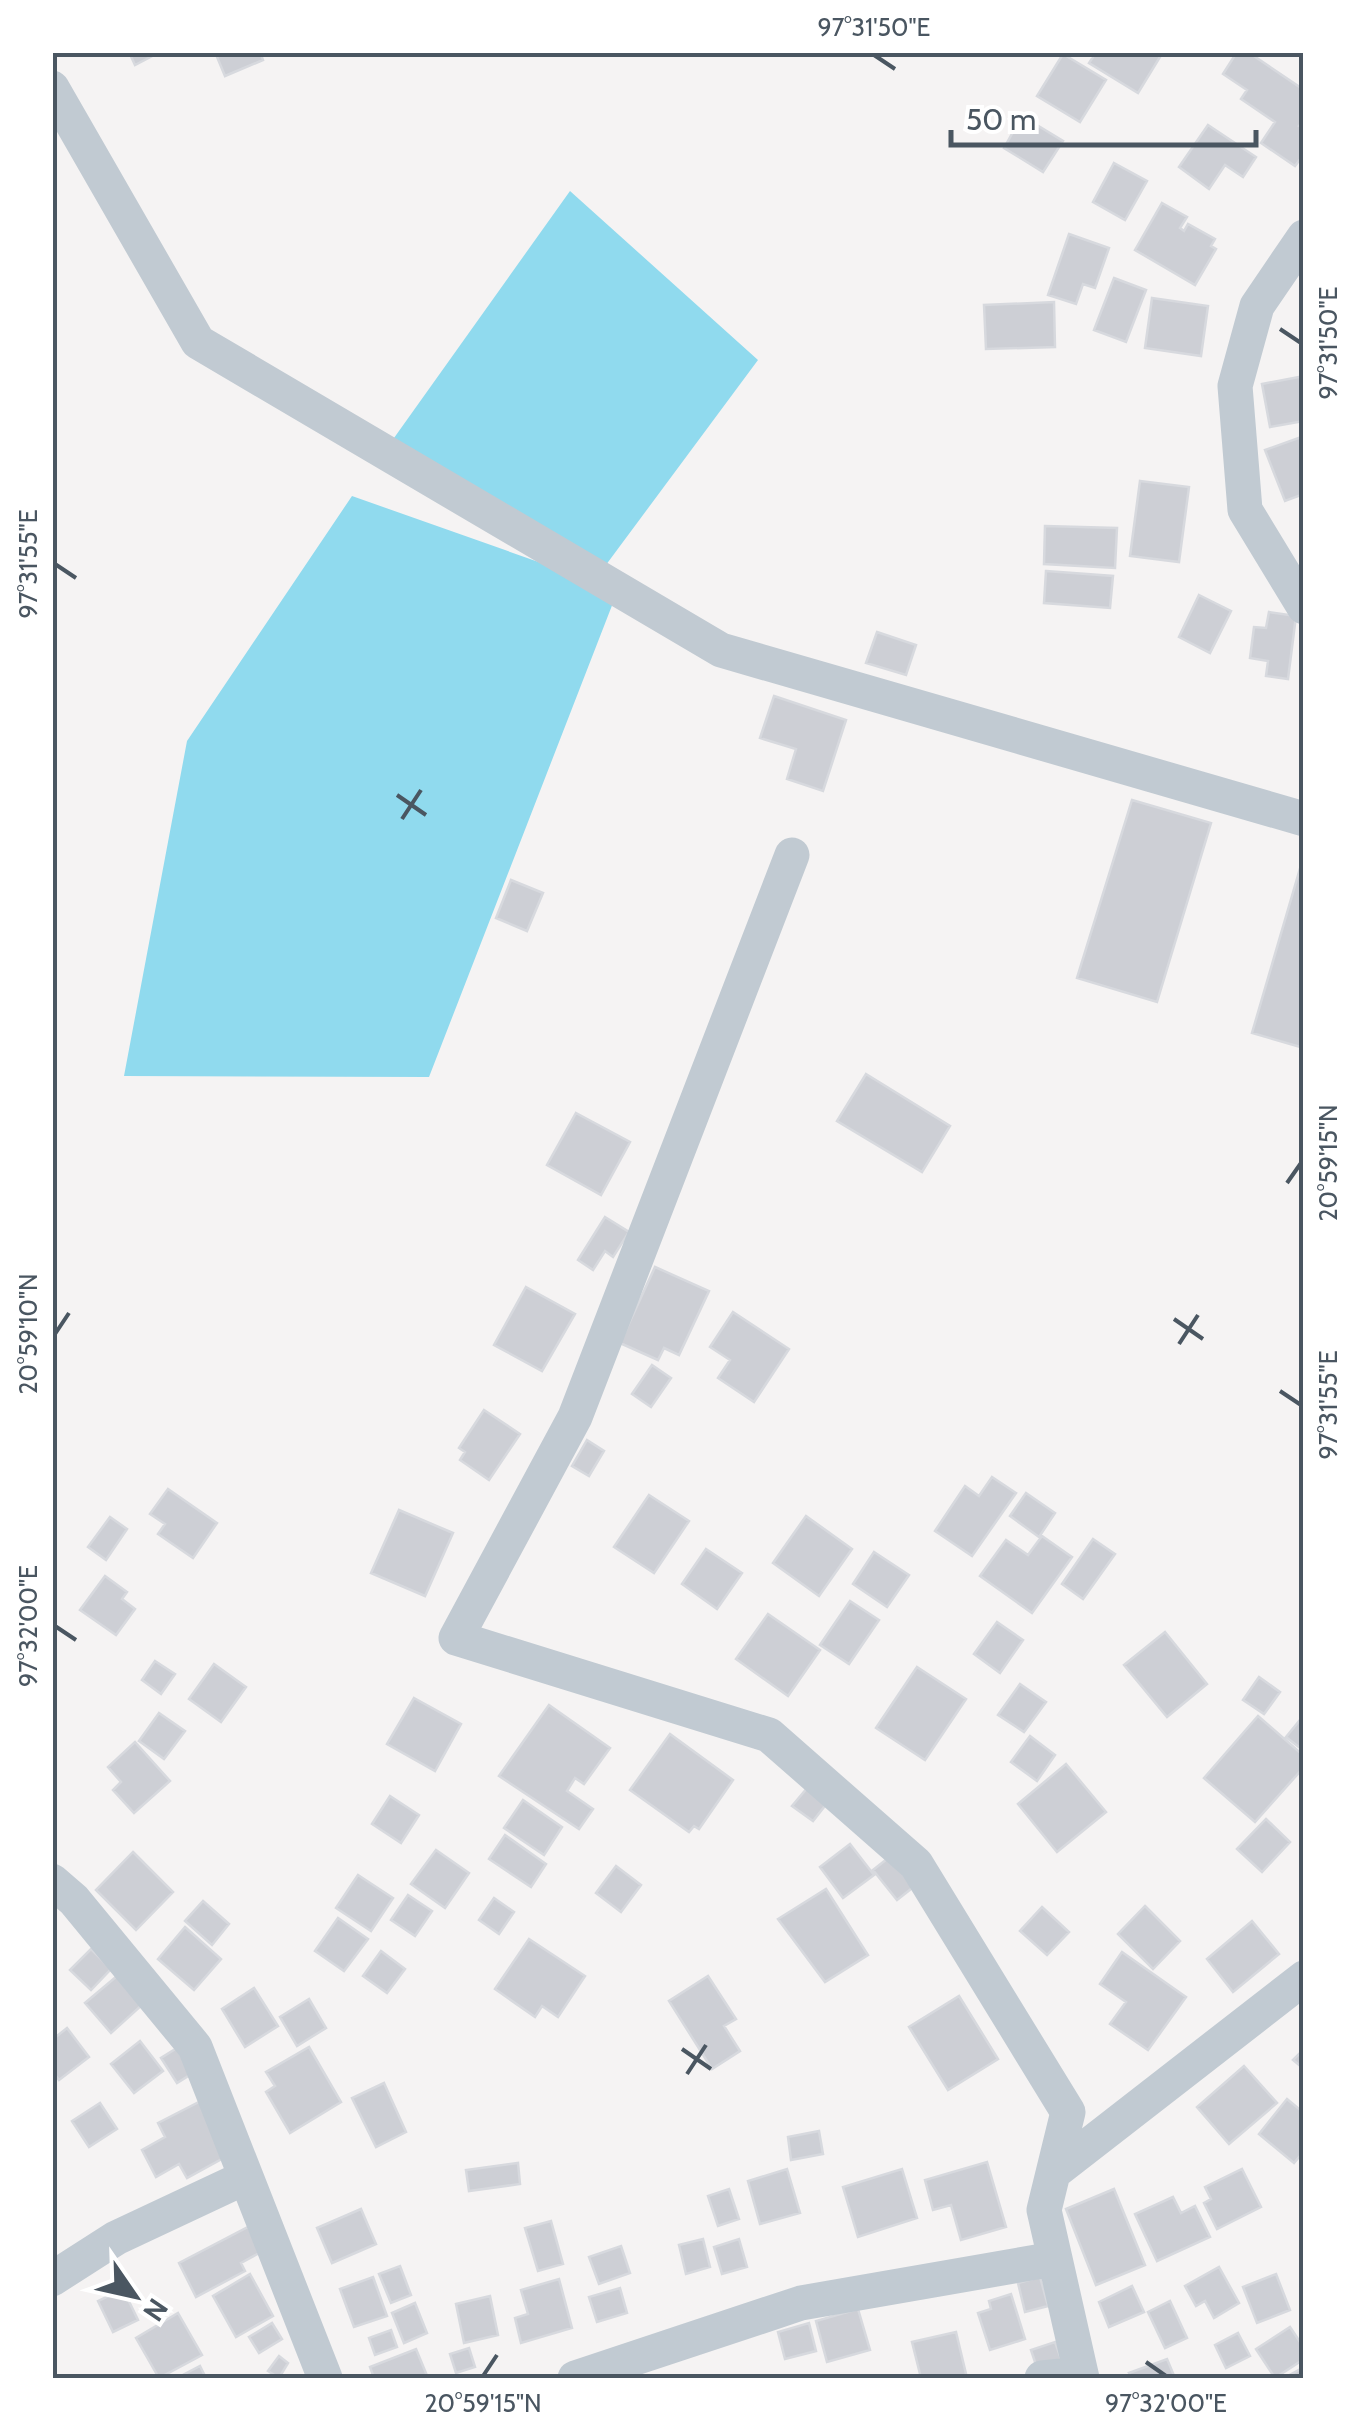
<svg xmlns="http://www.w3.org/2000/svg" width="1356" height="2431" font-family="Cabin,sans-serif">
<style>
.water{fill:#90daee}
.building{fill:#cdcfd5;stroke:#d7d9de;stroke-width:2.5}
.lines{fill:none;stroke-linecap:round;stroke-linejoin:round}
.street{stroke:#c1cad2;stroke-width:35}
.ticks{fill:none;stroke:#4a5661;stroke-width:4}
.neatline{fill:none;stroke:#4a5661;stroke-width:4}
.ticks-label{font-size:25px;text-anchor:middle;fill:#4a5661}
</style>
<rect width="100%" height="100%" fill="#f5f3f3"/>
<path class="water" d="M570,191L758,360L597,577L384,452Z
M352,496L618,590L429,1077L124,1076L187,741Z"/>
<path class="building" d="M129,52H160L135,65Z
M215,52H260L263,60L225,76Z
M1086,52H1163L1138,93L1089,63L1093,57Z
M1237,52H1248L1304,90V120L1299,126L1304,129V154L1295,166L1261,143L1275,122L1241,99L1247,90L1223,74Z
M1063,54L1106,80L1080,122L1037,96Z
M1022,116L1063,141L1043,172L1004,148Z
M1208,125L1256,157L1243,177L1225,165L1209,189L1179,167Z
M1114,163L1147,181L1125,220L1093,202Z
M1162,203L1187,217L1180,228L1184,231L1188,224L1215,239L1211,246L1216,249L1195,285L1135,250Z
M1069,234L1109,248L1095,288L1083,284L1076,304L1048,295Z
M1114,278L1146,290L1126,342L1094,330Z
M1152,298L1208,306L1201,356L1145,348Z
M1054,302L1055,347L986,349L984,305Z
M1304,376V421L1270,427L1262,384Z
M1304,436V494L1285,501L1265,450Z
M1140,481L1189,487L1179,562L1130,556Z
M1045,526L1117,528L1115,568L1044,564Z
M1046,571L1113,576L1110,608L1044,603Z
M1199,595L1231,611L1210,653L1179,637Z
M1269,612L1296,616L1288,679L1266,676L1268,661L1250,658L1254,627L1266,628Z
M877,632L916,645L906,675L866,663Z
M774,696L846,720L823,791L787,779L796,749L760,738Z
M1132,800L1211,823L1157,1002L1077,978Z
M1301,865L1304,866V1048L1252,1033Z
M511,880L543,893L527,931L496,918Z
M866,1074L950,1126L922,1172L837,1121Z
M576,1113L630,1142L601,1195L547,1165Z
M605,1217L629,1232L613,1257L605,1251L593,1270L578,1260Z
M655,1267L709,1291L679,1355L664,1348L658,1360L620,1343Z
M526,1287L575,1314L542,1371L494,1345Z
M733,1312L789,1349L754,1402L718,1378L730,1360L710,1347Z
M652,1365L671,1378L651,1407L632,1394Z
M484,1410L520,1434L489,1480L460,1460L465,1452L459,1448Z
M587,1440L604,1451L589,1476L572,1466Z
M992,1477L1016,1493L972,1556L935,1531L965,1486L979,1496Z
M168,1489L217,1523L193,1558L158,1534L165,1524L150,1514Z
M1026,1493L1055,1513L1039,1537L1010,1516Z
M649,1495L689,1521L654,1573L614,1547Z
M399,1510L453,1533L425,1596L371,1573Z
M806,1516L852,1549L819,1596L773,1563Z
M110,1517L127,1529L106,1560L88,1547Z
M1042,1536L1072,1557L1032,1613L980,1576L1006,1540L1028,1555Z
M1093,1539L1115,1554L1083,1599L1062,1584Z
M706,1549L742,1573L717,1609L682,1584Z
M874,1552L909,1575L887,1607L853,1584Z
M105,1576L127,1592L122,1599L135,1609L116,1635L80,1610Z
M850,1601L879,1620L849,1664L820,1645Z
M768,1614L820,1650L788,1696L736,1659Z
M997,1622L1023,1640L1000,1673L974,1654Z
M1165,1632L1207,1684L1167,1717L1124,1665Z
M155,1661L175,1674L161,1694L142,1680Z
M214,1664L246,1687L221,1722L189,1699Z
M917,1667L966,1699L925,1760L876,1728Z
M1259,1677L1280,1692L1264,1714L1243,1700Z
M1020,1684L1046,1702L1024,1732L998,1715Z
M414,1698L461,1724L435,1771L387,1744Z
M549,1705L610,1748L584,1784L575,1778L567,1791L593,1809L579,1829L499,1776Z
M159,1713L185,1731L164,1759L139,1741Z
M1304,1715V1751L1286,1737Z
M1258,1716L1304,1756V1767L1255,1822L1204,1778Z
M670,1734L733,1780L699,1829L694,1826L689,1832L630,1790Z
M1030,1736L1055,1755L1037,1781L1011,1762Z
M135,1742L170,1781L134,1813L113,1790L121,1782L108,1767Z
M1066,1764L1106,1812L1057,1852L1018,1804Z
M808,1787L828,1802L813,1821L792,1806Z
M390,1796L419,1815L401,1843L372,1824Z
M523,1800L562,1827L544,1855L504,1828Z
M1266,1819L1290,1842L1262,1872L1237,1849Z
M505,1835L546,1864L531,1887L489,1859Z
M850,1844L874,1875L843,1898L820,1867Z
M436,1850L469,1873L445,1908L411,1884Z
M133,1852L173,1892L136,1930L96,1890Z
M892,1855L916,1885L897,1900L873,1870Z
M616,1866L641,1885L621,1912L596,1893Z
M358,1875L393,1898L371,1931L336,1908Z
M826,1889L868,1955L825,1982L778,1919Z
M408,1895L432,1911L415,1936L391,1920Z
M494,1898L514,1912L499,1934L479,1920Z
M203,1901L229,1924L212,1945L185,1921Z
M1145,1906L1180,1941L1153,1969L1118,1934Z
M1042,1907L1069,1932L1047,1955L1020,1931Z
M338,1918L368,1939L344,1971L315,1951Z
M1252,1921L1279,1954L1233,1992L1207,1959Z
M185,1927L221,1959L194,1990L158,1959Z
M529,1939L585,1976L558,2017L542,2006L535,2017L495,1989Z
M91,1949L111,1969L91,1990L70,1970Z
M381,1951L405,1969L387,1993L363,1976Z
M1122,1952L1186,1997L1148,2050L1110,2024L1126,2002L1100,1984Z
M117,1976L142,2005L111,2033L85,2003Z
M708,1976L736,2019L724,2026L740,2051L712,2069L669,2001Z
M254,1988L278,2026L245,2047L222,2009Z
M959,1996L998,2059L948,2090L909,2027Z
M309,1999L326,2028L297,2046L280,2017Z
M67,2028L89,2057L59,2080L52,2071V2040Z
M140,2041L163,2071L134,2093L111,2064Z
M309,2047L341,2102L290,2133L266,2092L275,2086L266,2072Z
M177,2048L193,2073L177,2083L161,2058Z
M1304,2049V2069L1293,2060Z
M1244,2066L1277,2103L1229,2144L1197,2107Z
M384,2083L406,2132L376,2147L352,2098Z
M1287,2099L1304,2113V2151L1294,2163L1259,2134Z
M201,2101L229,2155L187,2178L179,2164L156,2177L142,2150L165,2137L158,2123Z
M100,2103L117,2129L89,2147L72,2121Z
M819,2131L823,2154L791,2160L788,2137Z
M987,2162L1006,2227L961,2240L951,2205L933,2210L925,2180Z
M518,2163L520,2184L469,2191L466,2170Z
M787,2169L800,2213L760,2224L748,2181Z
M902,2169L917,2218L858,2237L843,2187Z
M1242,2169L1261,2207L1217,2229L1204,2203L1211,2199L1205,2187Z
M729,2189L739,2219L718,2226L708,2196Z
M1114,2189L1145,2265L1096,2285L1066,2209Z
M1173,2197L1181,2213L1195,2206L1210,2237L1157,2261L1135,2214Z
M361,2209L376,2244L332,2263L317,2228Z
M551,2221L563,2264L538,2271L525,2228Z
M248,2227L261,2252L241,2263L245,2271L196,2297L179,2263Z
M703,2239L710,2267L686,2274L679,2245Z
M739,2239L747,2267L722,2274L714,2247Z
M621,2246L630,2273L599,2284L589,2257Z
M400,2266L411,2295L391,2303L379,2274Z
M1219,2267L1239,2303L1214,2318L1205,2301L1196,2306L1185,2286Z
M250,2274L273,2316L236,2337L213,2296Z
M1276,2274L1290,2310L1257,2323L1243,2287Z
M373,2277L387,2316L354,2327L340,2289Z
M1040,2277L1048,2306L1025,2312L1018,2283Z
M559,2279L572,2328L521,2343L515,2318L528,2314L521,2290Z
M1132,2286L1144,2312L1109,2327L1099,2302Z
M620,2288L627,2313L597,2322L589,2297Z
M123,2289L138,2320L113,2332L98,2301Z
M1011,2294L1025,2339L990,2350L978,2313L991,2309L989,2301Z
M490,2296L498,2335L464,2343L456,2304Z
M1170,2301L1187,2338L1165,2348L1148,2312Z
M415,2303L427,2333L404,2343L392,2313Z
M858,2309L870,2350L827,2362L816,2321Z
M178,2313L202,2355L159,2378L136,2338Z
M272,2323L282,2339L259,2353L249,2337Z
M809,2323L816,2351L785,2359L778,2332Z
M1290,2327L1304,2348V2359L1275,2378L1256,2349Z
M391,2330L397,2347L375,2355L369,2338Z
M956,2332L967,2378H921L912,2342Z
M1238,2333L1250,2356L1226,2368L1215,2345Z
M1055,2342L1064,2367L1039,2374L1031,2350Z
M469,2348L475,2367L456,2373L450,2354Z
M416,2349L428,2378H374L370,2367Z
M279,2356L288,2363L279,2378L268,2371Z
M1167,2359L1175,2378H1132L1129,2373Z
M200,2366L206,2378H177Z
M1304,2367V2378H1284Z"/>
<g class="lines">
<path class="street" d="M52,88L198,342L721,650L1304,819
M1304,237L1257,306L1235,386L1245,510L1304,607
M792,855L575,1417L456,1638L769,1735L916,1864L1068,2112L1044,2210L1082,2378
M52,1881L74,1900L195,2047L325,2378
M1053,2173L1304,1978
M52,2279L116,2238L246,2177
M575,2378L801,2303L1054,2259
M1042,2378L1081,2374"/>
</g>
<path class="ticks" d="M874,55L895,69M1280,329L1301,343M55,564L76,578M397,795L426,815M402,819L421,790M1287,1183L1301,1163M1174,1319L1203,1339M55,1334L69,1313M1179,1344L1198,1315M1280,1391L1301,1405M55,1626L76,1640M682,2049L711,2069M687,2074L706,2045M1146,2362L1166,2376M483,2376L497,2355"/>
<rect width="1356" height="2431" fill="none" stroke="#ffffff" stroke-width="110"/>
<g transform="translate(135 2296) rotate(124)" stroke="#ffffff" stroke-width="8" paint-order="stroke">
<path d="M0-8L18 38L0 25L-18 38Z" fill="#4a5661"/>
<text y="-15" font-size="28" font-weight="bold" text-anchor="middle" fill="#4a5661">N</text>
</g>
<path d="M951 130v15h305v-15" fill="none" stroke="#4a5661" stroke-width="5"/>
<text x="966" y="130" font-size="30" fill="#4a5661" stroke="#ffffff" stroke-width="8" paint-order="stroke">50 m</text>
<rect x="55" y="55" width="1246" height="2321" class="neatline"/>
<g class="ticks-label">
<text x="874" y="36">97°31'50"E</text>
<text transform="translate(1328 343) rotate(-90)" y="9">97°31'50"E</text>
<text transform="translate(28 564) rotate(-90)" y="9">97°31'55"E</text>
<text transform="translate(1328 1163) rotate(-90)" y="9">20°59'15"N</text>
<text transform="translate(28 1334) rotate(-90)" y="9">20°59'10"N</text>
<text transform="translate(1328 1405) rotate(-90)" y="9">97°31'55"E</text>
<text transform="translate(28 1626) rotate(-90)" y="9">97°32'00"E</text>
<text x="483" y="2412">20°59'15"N</text>
<text x="1166" y="2412">97°32'00"E</text>
</g>
</svg>
